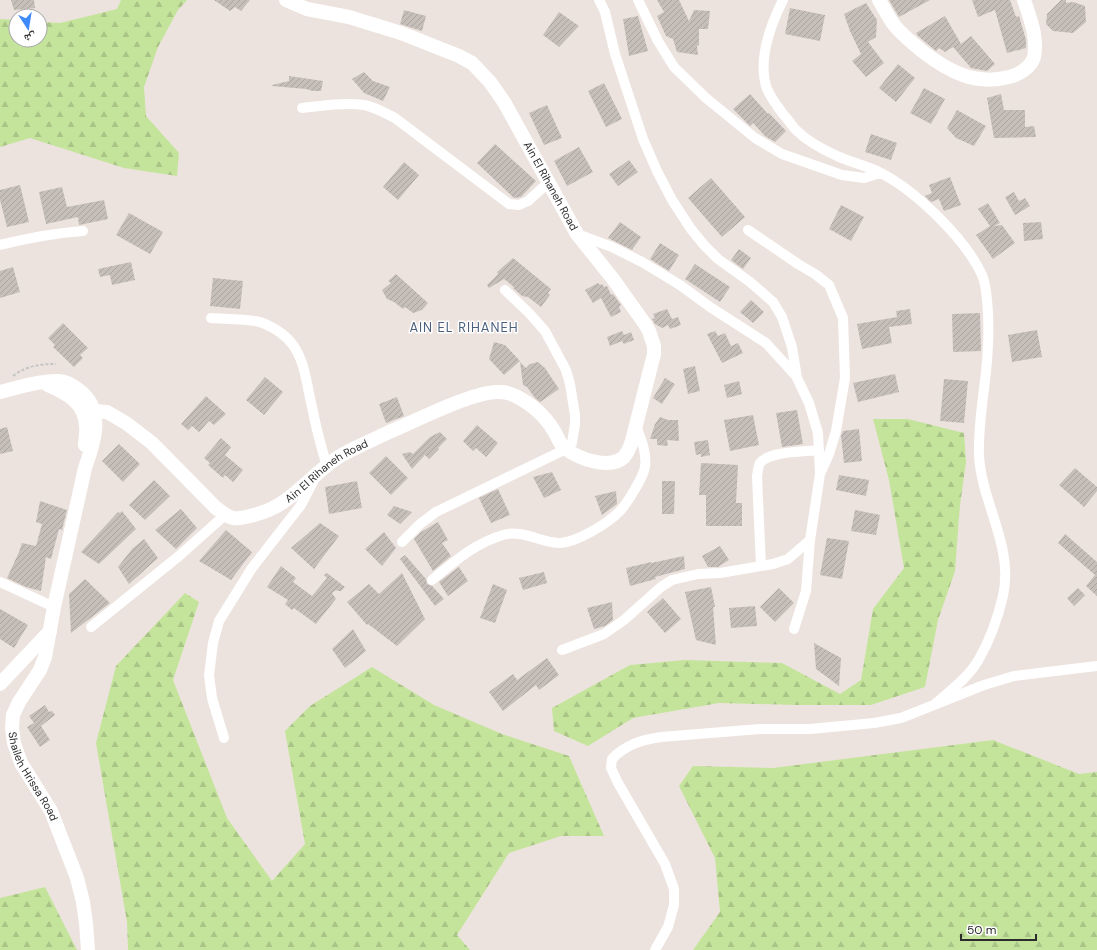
<svg xmlns="http://www.w3.org/2000/svg" width="1097" height="950" font-family="'DM Sans','Noto Naskh Arabic',sans-serif">
<style>
.forest{fill:url(#forest-firs)}
.building{fill:url(#building-hatch)}
.lines{fill:none;stroke-linecap:round;stroke-linejoin:round}
.path{stroke:#c4c4c4;stroke-width:2;stroke-dasharray:3 2;stroke-linecap:butt}
.street{stroke:#fff;stroke-width:10}
.secondary{stroke:#fff;stroke-width:14}
.labels{text-anchor:middle;stroke-width:3;stroke-linejoin:round;paint-order:stroke}
.street-label{font-size:11px;fill:#2c2c2c;stroke:#fff}
.quarter-label{font-size:13px;letter-spacing:1px;fill:#4b5f7d;stroke:#fff}
</style>
<defs>
<pattern id="forest-firs" width="22" height="20" patternUnits="userSpaceOnUse"><rect width="22" height="20" fill="#c4e49b"/><path d="M5 1l3.5 6h-7zM16 11l3.5 6h-7z" fill="#a9c486"/></pattern>
<pattern id="building-hatch" width="6" height="6" patternUnits="userSpaceOnUse"><rect width="6" height="6" fill="#c6bfb9"/><path d="M-1 1l2-2M0 6l6-6M5 7l2-2" fill="none" stroke="#aaa49f"/></pattern>
</defs>
<rect width="100%" height="100%" fill="#ede3de"/>
<path class="forest" d="M121,0H187L178,10L158,47L144,87L146,116L179,153L177,176L124,168L30,138L0,147V19L16,20V40H40V22L60,23L117,9Z
M873,419H908L964,433L966,462L960,505L955,571L938,620L925,687L871,705H796L719,703L633,718L588,746L554,731L552,708L630,665L685,660L782,663L840,694L861,680L873,609L904,568L889,480Z
M185,593L199,602L173,680L227,818L272,881L305,844L285,731L310,706L372,667L434,705L502,734L569,756L604,836H561L509,853L457,935L470,950H128L127,922L96,743L116,666Z
M993,740L1079,774L1097,772V950H693L720,912L715,858L679,786L693,766L773,768Z
M45,887L77,950H0V898Z"/>
<path class="building" d="M11,0H34L35,8L14,10Z
M214,0H250L241,11L235,7L230,11Z
M657,0H679L689,21L694,10L710,11L708,29H699V45L697,46L698,55L677,52L673,39L666,36L657,16L664,12Z
M889,0H930L899,17Z
M972,0H1010L1016,17L1019,16L1026,40V48L1007,53L995,10L978,17Z
M1061,0H1066V3L1073,2L1085,6L1086,22L1073,33L1053,31L1046,24L1047,14Z
M866,3L877,20L876,37L868,42L884,63L866,77L852,61L861,54L850,31L844,14Z
M790,8L825,15L820,41L785,34Z
M404,10L426,16L422,31L400,24Z
M559,12L579,26L559,47L543,35Z
M638,16L648,51L629,56L623,19Z
M945,16L961,44L971,36L995,64L987,71L971,68L953,47L945,52L939,48L936,51L918,36L916,33Z
M898,64L915,78L896,102L879,88Z
M364,72L373,81L390,87L383,101L364,93L352,79Z
M289,76L323,81L321,91H313L306,89L272,86V85L289,81Z
M604,83L622,119L606,127L588,91Z
M924,88L945,99L931,124L910,113Z
M750,94L768,114L769,113L786,131L775,142L765,136L753,123L750,126L733,109Z
M1001,94L1004,110H1025V127L1034,126L1036,137L994,138L987,98Z
M547,105L562,138L544,145L529,113Z
M957,110L986,126L974,146L956,138L947,128Z
M871,134L897,143L891,160L865,152Z
M495,144L536,181L521,197L514,198L477,163Z
M579,147L593,172L567,186L554,161Z
M629,160L638,172L618,186L609,174Z
M404,162L419,175L398,200L383,187Z
M950,177L961,205L944,211L939,199L931,202L925,196L932,193L929,185Z
M711,178L745,217L722,237L688,198Z
M20,185L29,222L7,227L0,200V190Z
M62,187L67,207L104,200L108,219L79,225L78,217L46,224L39,192Z
M1014,192L1019,201L1025,198L1030,206L1015,215L1005,197Z
M988,203L1000,223L994,226L1002,225L1015,243L993,259L976,235L990,226L978,209Z
M841,205L864,217L851,241L829,229Z
M129,213L163,232L150,254L116,235Z
M620,222L641,237L632,250L608,238Z
M1041,222L1043,239L1024,241L1023,223Z
M660,243L679,255L669,271L650,259Z
M739,249L751,258L743,269L731,260Z
M513,258L551,289L548,293L550,295L541,307L528,297L522,296L513,288L514,287L504,279L489,288L487,285L498,274L497,272Z
M131,262L135,280L112,285L110,275L100,277L98,269Z
M695,264L730,287L720,302L685,279Z
M13,267L20,292L0,298V271Z
M396,274L428,303L422,310L413,313L405,307L403,309L394,302L387,299L382,290L391,283L388,281Z
M213,278L243,281L240,309L210,306Z
M598,283L600,285L602,284L604,287L607,286L611,295L613,294L621,305L619,307L621,312L611,317L601,298L593,303L585,290Z
M751,300L764,312L753,323L740,312Z
M667,309L672,319L678,317L681,325L670,329L668,325L662,328L655,324L652,319L655,318L653,314Z
M910,309L912,324L889,327L892,343L862,349L857,324L897,317L896,311Z
M980,313L981,351L953,352L952,314Z
M63,323L88,348L80,355L83,358L74,367L53,347L55,345L48,338Z
M1037,330L1042,357L1012,362L1008,335Z
M622,331L624,335L631,332L634,340L624,344L622,341L610,346L607,337Z
M715,331L718,336L725,333L731,346L738,343L743,353L722,363L707,334Z
M494,342L505,345L520,361L504,375L489,359Z
M520,362L526,368L530,364L538,362L545,368L559,389L540,402L535,398L527,387L523,385Z
M695,366L700,391L688,394L683,369Z
M895,374L899,392L858,402L853,383Z
M265,377L283,392L264,415L246,400Z
M665,378L675,384L662,404L653,398Z
M944,379L968,381L964,423L940,421Z
M739,381L742,394L727,398L724,385Z
M206,396L226,414L214,425L209,421L199,432L192,426L188,430L181,424Z
M397,397L404,416L386,423L379,404Z
M797,410L803,444L782,447L776,413Z
M753,415L759,445L730,451L724,420Z
M660,417L668,420H678L679,441L667,440L668,446L657,445V439H650L655,424Z
M477,425L498,443L486,457L476,448L473,451L463,441Z
M7,427L13,451L0,454V429Z
M859,429L862,461L844,463L841,436L843,431Z
M440,432L447,439L438,448L439,449L429,459L425,455L412,469L402,454L410,452L413,454L430,437Z
M221,438L231,447L225,455L243,470L233,482L225,475L223,478L208,465L210,463L204,458Z
M708,440L710,455L701,457V454L696,455L694,442Z
M119,444L140,464L123,482L102,461Z
M386,456L408,478L391,495L369,473Z
M701,463L738,465L736,503H742V526H706V495H699Z
M1075,468L1097,487V491L1084,507L1059,485Z
M552,472L561,490L544,498L533,477Z
M839,475L869,480L866,496L836,490Z
M154,480L170,496L145,520L129,505Z
M357,481L362,508L329,514L325,487Z
M662,481H675L674,514H662Z
M498,489L510,515L491,523L479,498Z
M616,491L617,504L602,515L595,496Z
M40,501L67,510L62,530L59,529L51,559L46,557L41,591L26,587L7,578L19,552L22,543L36,546L42,524L36,522Z
M394,506L412,512L400,524L387,515Z
M181,509L197,528L176,549L155,530Z
M855,510L880,515L876,535L851,531Z
M122,511L136,529L99,564L81,552L118,512L120,513Z
M438,522L448,540L442,543L451,556L433,571L414,539L421,532Z
M320,523L339,536L314,569L291,548Z
M226,530L252,552L231,580L199,561Z
M384,532L396,548L382,566L365,549Z
M1065,534L1097,562V596L1086,586L1095,575L1058,543Z
M827,538L849,541L842,579L820,575Z
M144,539L158,558L129,584L118,567L132,549Z
M720,546L729,560L718,567H708L702,556Z
M405,555L426,579L427,584L432,586L444,599L435,606L400,559Z
M684,556L685,569L655,577L656,579L630,586L626,568L651,562V563Z
M281,566L296,578L293,582L312,596L327,578L324,575L327,573L345,587L341,591H338L336,590L332,593L336,599L316,624L294,608L292,610L285,604L288,600L267,587Z
M459,567L468,581L448,596L439,582Z
M544,572L547,583L523,590L519,578Z
M402,573L425,619L397,646L368,624L367,625L347,602L369,584L379,594Z
M85,579L110,603L71,633L69,594Z
M493,584L507,590L495,623L480,618Z
M711,587L715,607H713L716,645L696,640L685,592Z
M779,588L794,603L775,622L760,607Z
M1078,588L1085,595L1074,606L1067,598Z
M663,598L681,619L665,633L647,612Z
M612,602L613,620L605,626L594,629L587,608Z
M755,606L757,626L731,628L729,608Z
M0,609L28,625L14,648L0,639Z
M353,629L366,651L345,668L332,649Z
M814,643L841,658L839,686L816,669Z
M547,658L559,675L539,690L536,685L503,711L489,692L513,674L517,680Z
M45,705L49,712L52,711L55,715L41,726L50,740L40,747L27,727L34,723L29,716Z"/>
<g class="lines">
<path class="path" d="M13,376C26,366 39,364 56,364"/>
<path class="street" d="M638,0L658,41L674,67L706,98L755,138L782,154L842,175L864,178L880,173
M783,0C770,26 757,60 767,89C771,98 777,106 783,114C788,119 792,126 796,130C807,141 822,149 835,155C849,162 865,165 879,172C915,190 965,238 982,275C987,286 987,301 988,313C989,332 988,352 986,372C983,400 978,427 979,456C982,504 1014,547 1003,596C998,617 990,640 979,659C969,677 951,690 935,704
M302,108C322,106 344,102 364,105C375,107 385,113 395,118L509,204L519,205L528,201L549,182
M748,230L798,264L815,274L829,285L843,318L845,378L836,431L829,454L821,472
M577,234L612,247L642,262L680,285L710,307L766,343L796,376
M0,245C28,238 55,233 83,231
M211,318C223,319 249,319 260,322C304,338 303,368 312,407C316,427 321,447 327,466
M402,542L420,524L436,512L566,449L572,443L575,424V415L570,384L566,370L545,331L529,313L505,290
M761,566L757,476C758,472 758,466 760,463C769,451 805,452 819,450
M432,580C454,562 475,543 503,535C522,529 541,543 560,543C577,542 607,524 619,512C626,505 643,478 645,467C647,453 641,439 636,426
M0,582L54,607
M91,627L179,556L225,515
M794,629L806,591L810,540
M562,650L604,634L624,620L661,587L672,580L698,574L720,573L773,564L788,559L810,540L820,474L818,433L809,403L797,378L792,347L782,317L773,302L750,282L718,259L704,245L691,229L672,200L657,171L643,139L615,54L605,12L599,0
M224,738L212,698L209,675L213,643L219,621L252,568L301,505L314,480
M655,950L668,927L674,905V889L665,864L618,783L611,768L612,759C625,745 641,740 661,737L760,729H810L874,723L901,718L984,685L1014,676L1097,666"/>
<g class="secondary">
<path d="M879,0C884,8 889,19 895,26C903,36 913,43 922,51C948,71 975,86 1009,77C1019,75 1031,67 1034,57C1038,37 1030,18 1024,0"/>
<path d="M48,385C67,393 85,403 86,426C87,432 85,439 85,445"/>
<path id="s1" d="M0,392C19,387 38,381 58,381C66,381 74,386 80,391C105,411 94,443 85,468L54,607L45,657L40,670L19,702L13,715L12,728L14,743L21,763L51,811L77,878L83,902L86,923L88,950"/>
<path id="s2" d="M84,413L94,411L107,412L126,423L152,443L215,507C221,512 226,516 233,518C240,519 247,517 254,515C265,512 277,507 286,500C305,487 320,468 340,456C356,447 373,440 389,432C412,422 435,411 458,402C473,397 495,388 511,394C528,401 545,415 554,431C558,437 559,444 565,448C578,459 610,470 624,457C628,452 630,447 632,441L654,354V346L649,331L645,324L613,279L577,234L504,102L490,82L472,63L459,56L401,33L349,17L307,9L286,0"/>
<path d="M0,684L50,631"/>
</g>
</g>
<g class="labels">
<g class="street-label">
<text transform="translate(551 186) rotate(61)" y="4">Ain El Rihaneh Road</text>
<text dy="4" stroke="none"><textPath href="#s2" startOffset="296">Ain El Rihaneh Road</textPath></text>
<text dy="4" stroke="none"><textPath href="#s1" startOffset="493">Shaileh Hrissa Road</textPath></text>
</g>
<g class="quarter-label">
<text x="464" y="332">AIN EL RIHANEH</text>
</g>
</g>
<g transform="translate(28 28) rotate(168)"><circle r="19" fill="#ffffff" stroke="#ababab"/>
<path d="M0-3L7 15L0 10L-7 15Z" fill="#3e8afa"/>
<text y="-6" font-size="11" font-weight="bold" text-anchor="middle" fill="#2c2c2c">ش</text>
</g>
<path d="M961 934v6h75v-6" fill="none" stroke="#2c2c2c" stroke-width="2"/>
<text x="967" y="934" font-size="12" fill="#2c2c2c" stroke="#ffffff" stroke-width="3" paint-order="stroke">50 m</text>
</svg>
